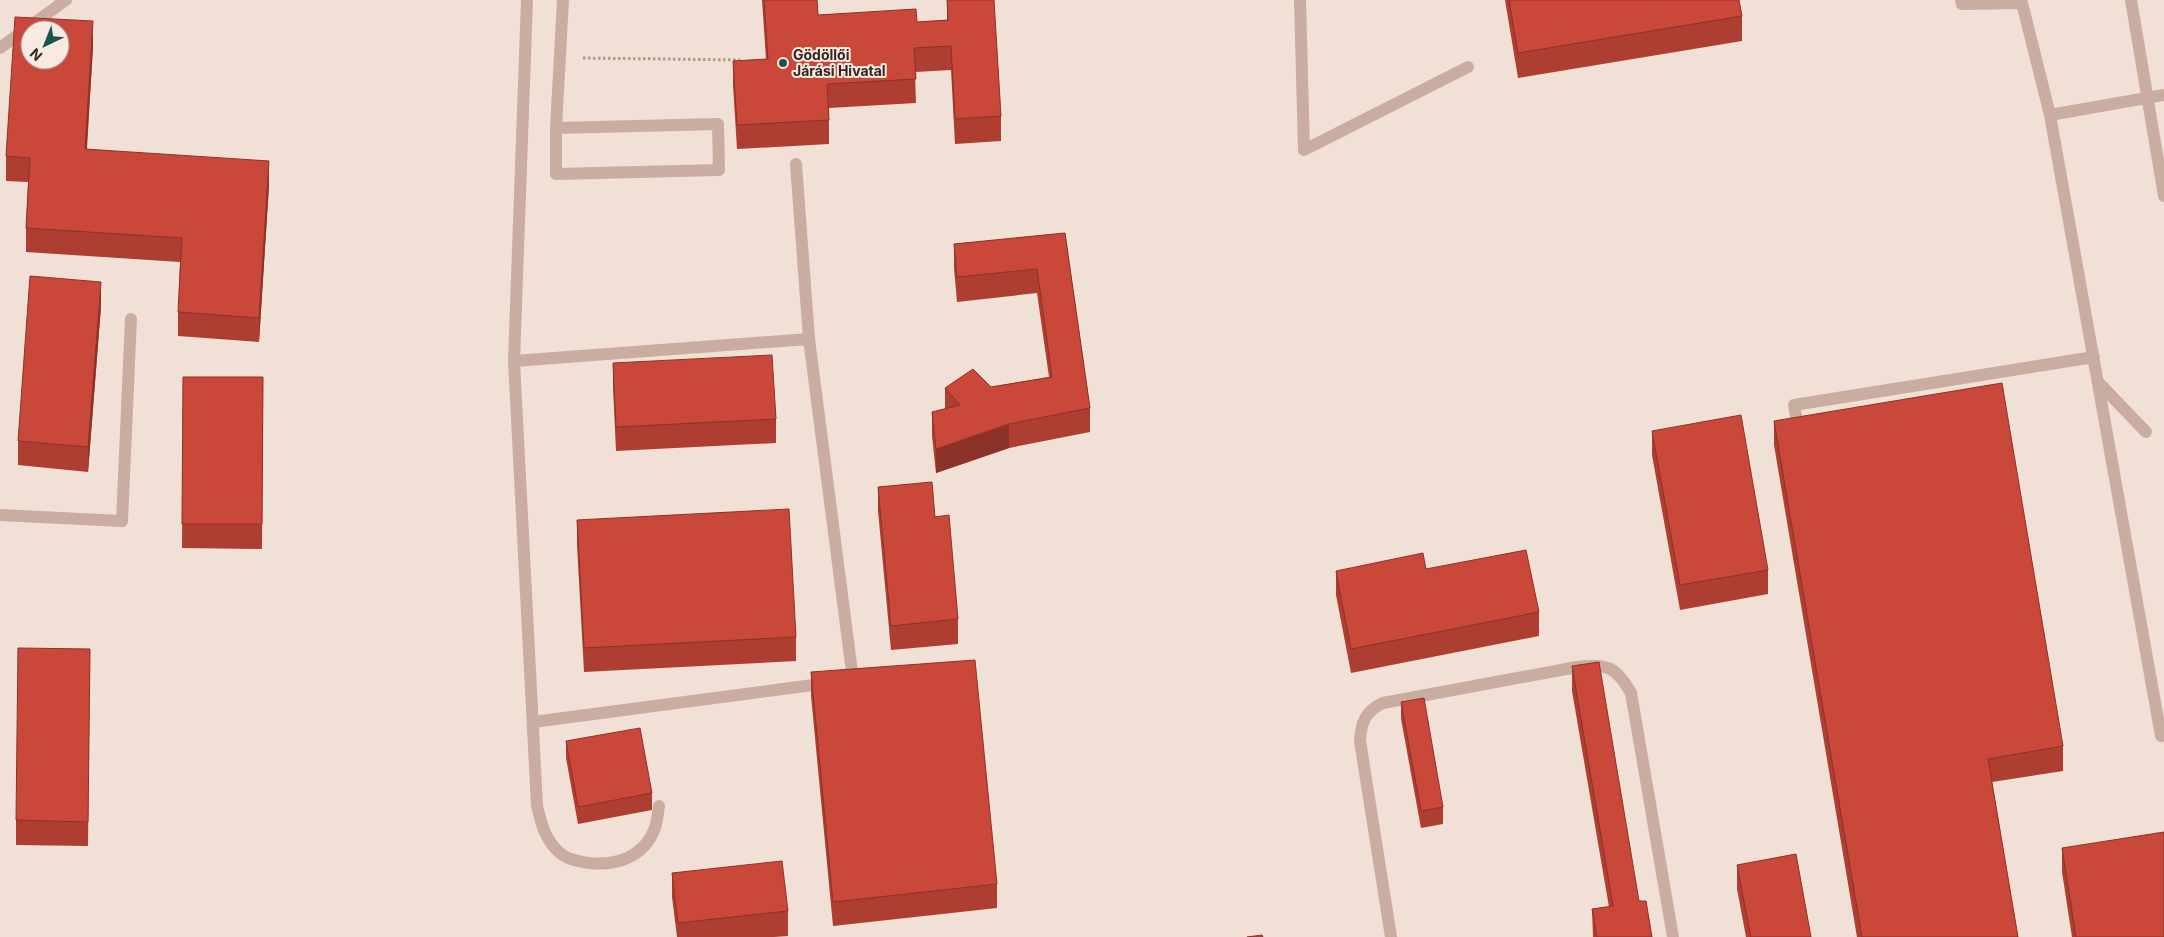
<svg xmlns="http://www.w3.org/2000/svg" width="2164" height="937" font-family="Inter,sans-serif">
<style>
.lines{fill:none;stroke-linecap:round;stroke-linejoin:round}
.path{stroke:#b4978b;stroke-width:3;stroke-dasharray:2.5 2.5;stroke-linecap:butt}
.service{stroke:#c9ada1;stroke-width:12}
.wall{fill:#ae3e32}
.shaded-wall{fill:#8d3229}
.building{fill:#ca483a;stroke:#8d3229;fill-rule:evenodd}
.poi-dot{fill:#195550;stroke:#f9eae1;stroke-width:2}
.labels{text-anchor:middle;stroke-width:4;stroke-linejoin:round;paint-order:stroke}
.poi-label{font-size:14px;font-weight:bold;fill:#332724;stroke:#f9eae1;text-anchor:start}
</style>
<rect width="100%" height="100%" fill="#f1e0d5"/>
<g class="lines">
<path class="path" d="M583,58L742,60"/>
<path class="service" d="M527,0L514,361L537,806C541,822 544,836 555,848C564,859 576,861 589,863C617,866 644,857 655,828C657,822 658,813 659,806
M1300,0L1304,150L1468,67
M1961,0L1962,4L2022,3L2050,115L2161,736
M2131,0L2164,196
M0,48L66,0
M2050,115L2164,95
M556,128L718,124L719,170L556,174V128L563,0
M796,164L809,339
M514,361L809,339L853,680H847
M2098,382L2146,432
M1799,433L1794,405L2094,357
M0,515L122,521L131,319
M533,722L828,683
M1391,937L1360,741C1361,723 1365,711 1383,703L1577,667C1607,664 1616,666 1631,693L1673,937"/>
</g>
<path class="wall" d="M762,0H817L818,15L917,22L947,20V0L1001,116V141L955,144L951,70L915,72L916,103L829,108V144L737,149L733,85V61L766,59Z
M1505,0H1739L1742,16V41L1518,78Z
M93,46L87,149L269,185L259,342L178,336V312L180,262L26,252V228L28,182L6,181V156Z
M1065,233L1090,408V432L1009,448L936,473L932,436V412L945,409V388L991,387L1049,377L1037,293L957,302L954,268V244Z
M101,306L88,472L18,465V441Z
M613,363L776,419V443L616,451L613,387Z
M183,377H263L262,549L182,548Z
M1774,421L2063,746V771L1992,782L2018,937H1857L1774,445Z
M1652,431L1768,570V594L1680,610L1652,455Z
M878,487L935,517L958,619V644L891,650L878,511Z
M577,520L796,637V661L584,672L577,545Z
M1426,569L1539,612V636L1351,673L1336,595V571Z
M90,649L88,846L16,845V820Z
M1572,666L1639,901L1652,937H1593L1592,909L1609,907L1572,691Z
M811,672L997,884V908L833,926L811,696Z
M1401,702L1443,807V824L1421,828L1401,719Z
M566,741L652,793V810L578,824L566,758Z
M2062,848L2164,937H2072L2062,872Z
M1737,865L1811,937H1746L1737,889Z
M672,873L788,911V936L774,937H677L672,897Z"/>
<path class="shaded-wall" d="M93,21V46L85,173V149Z
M269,161V185L259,342V318Z
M101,282V306L88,472V447Z
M1009,424V448L936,473V449Z"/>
<path class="building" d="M764,0H817L818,15L916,9L917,22L948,20L947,0H994L1001,116L955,119L951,46L914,48L916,79L827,84L829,120L737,125L733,61L768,59Z
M1509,0H1739L1742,16L1518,53Z
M15,17L93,21L85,149L269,161L259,318L178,312L182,238L26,228L30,158L6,156ZM30,30H60V60H30Z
M1065,233L1090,408L1009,424L936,449L932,412L960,405L945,388L973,369L991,387L1052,377L1037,269L957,277L954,244Z
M30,276L101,282L88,447L18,441Z
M772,355L776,419L616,427L613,363Z
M183,377H263L262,524H182Z
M2002,383L2063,746L1988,759L2018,937H1862L1774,421Z
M1741,415L1768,570L1680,585L1652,431Z
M932,482L935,517L949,515L958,619L891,626L878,487Z
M789,509L796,637L584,648L577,520Z
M1526,550L1539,612L1351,649L1336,571L1423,553L1426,569Z
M18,648L90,649L88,822L16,820Z
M975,660L997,884L833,902L811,672Z
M1599,662L1639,901H1646L1652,937H1597L1592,909L1613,906L1572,666Z
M1424,698L1443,807L1421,811L1401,702Z
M640,728L652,793L578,807L566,741Z
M2164,832V937H2076L2062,848Z
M1796,854L1811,937H1751L1737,865Z
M782,861L788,911L678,923L672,873Z
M1262,935L1263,937H1247Z"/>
<circle class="poi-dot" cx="783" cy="63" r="5"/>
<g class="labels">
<g class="poi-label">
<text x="793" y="60">Gödöllői<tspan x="793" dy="16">Járási Hivatal</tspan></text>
</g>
</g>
<g transform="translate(45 45) rotate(223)"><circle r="24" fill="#f9eae1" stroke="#aa9c95"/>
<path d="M0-4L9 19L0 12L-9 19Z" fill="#195550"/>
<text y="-8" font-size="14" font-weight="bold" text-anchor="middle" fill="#332724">N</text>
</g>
</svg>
